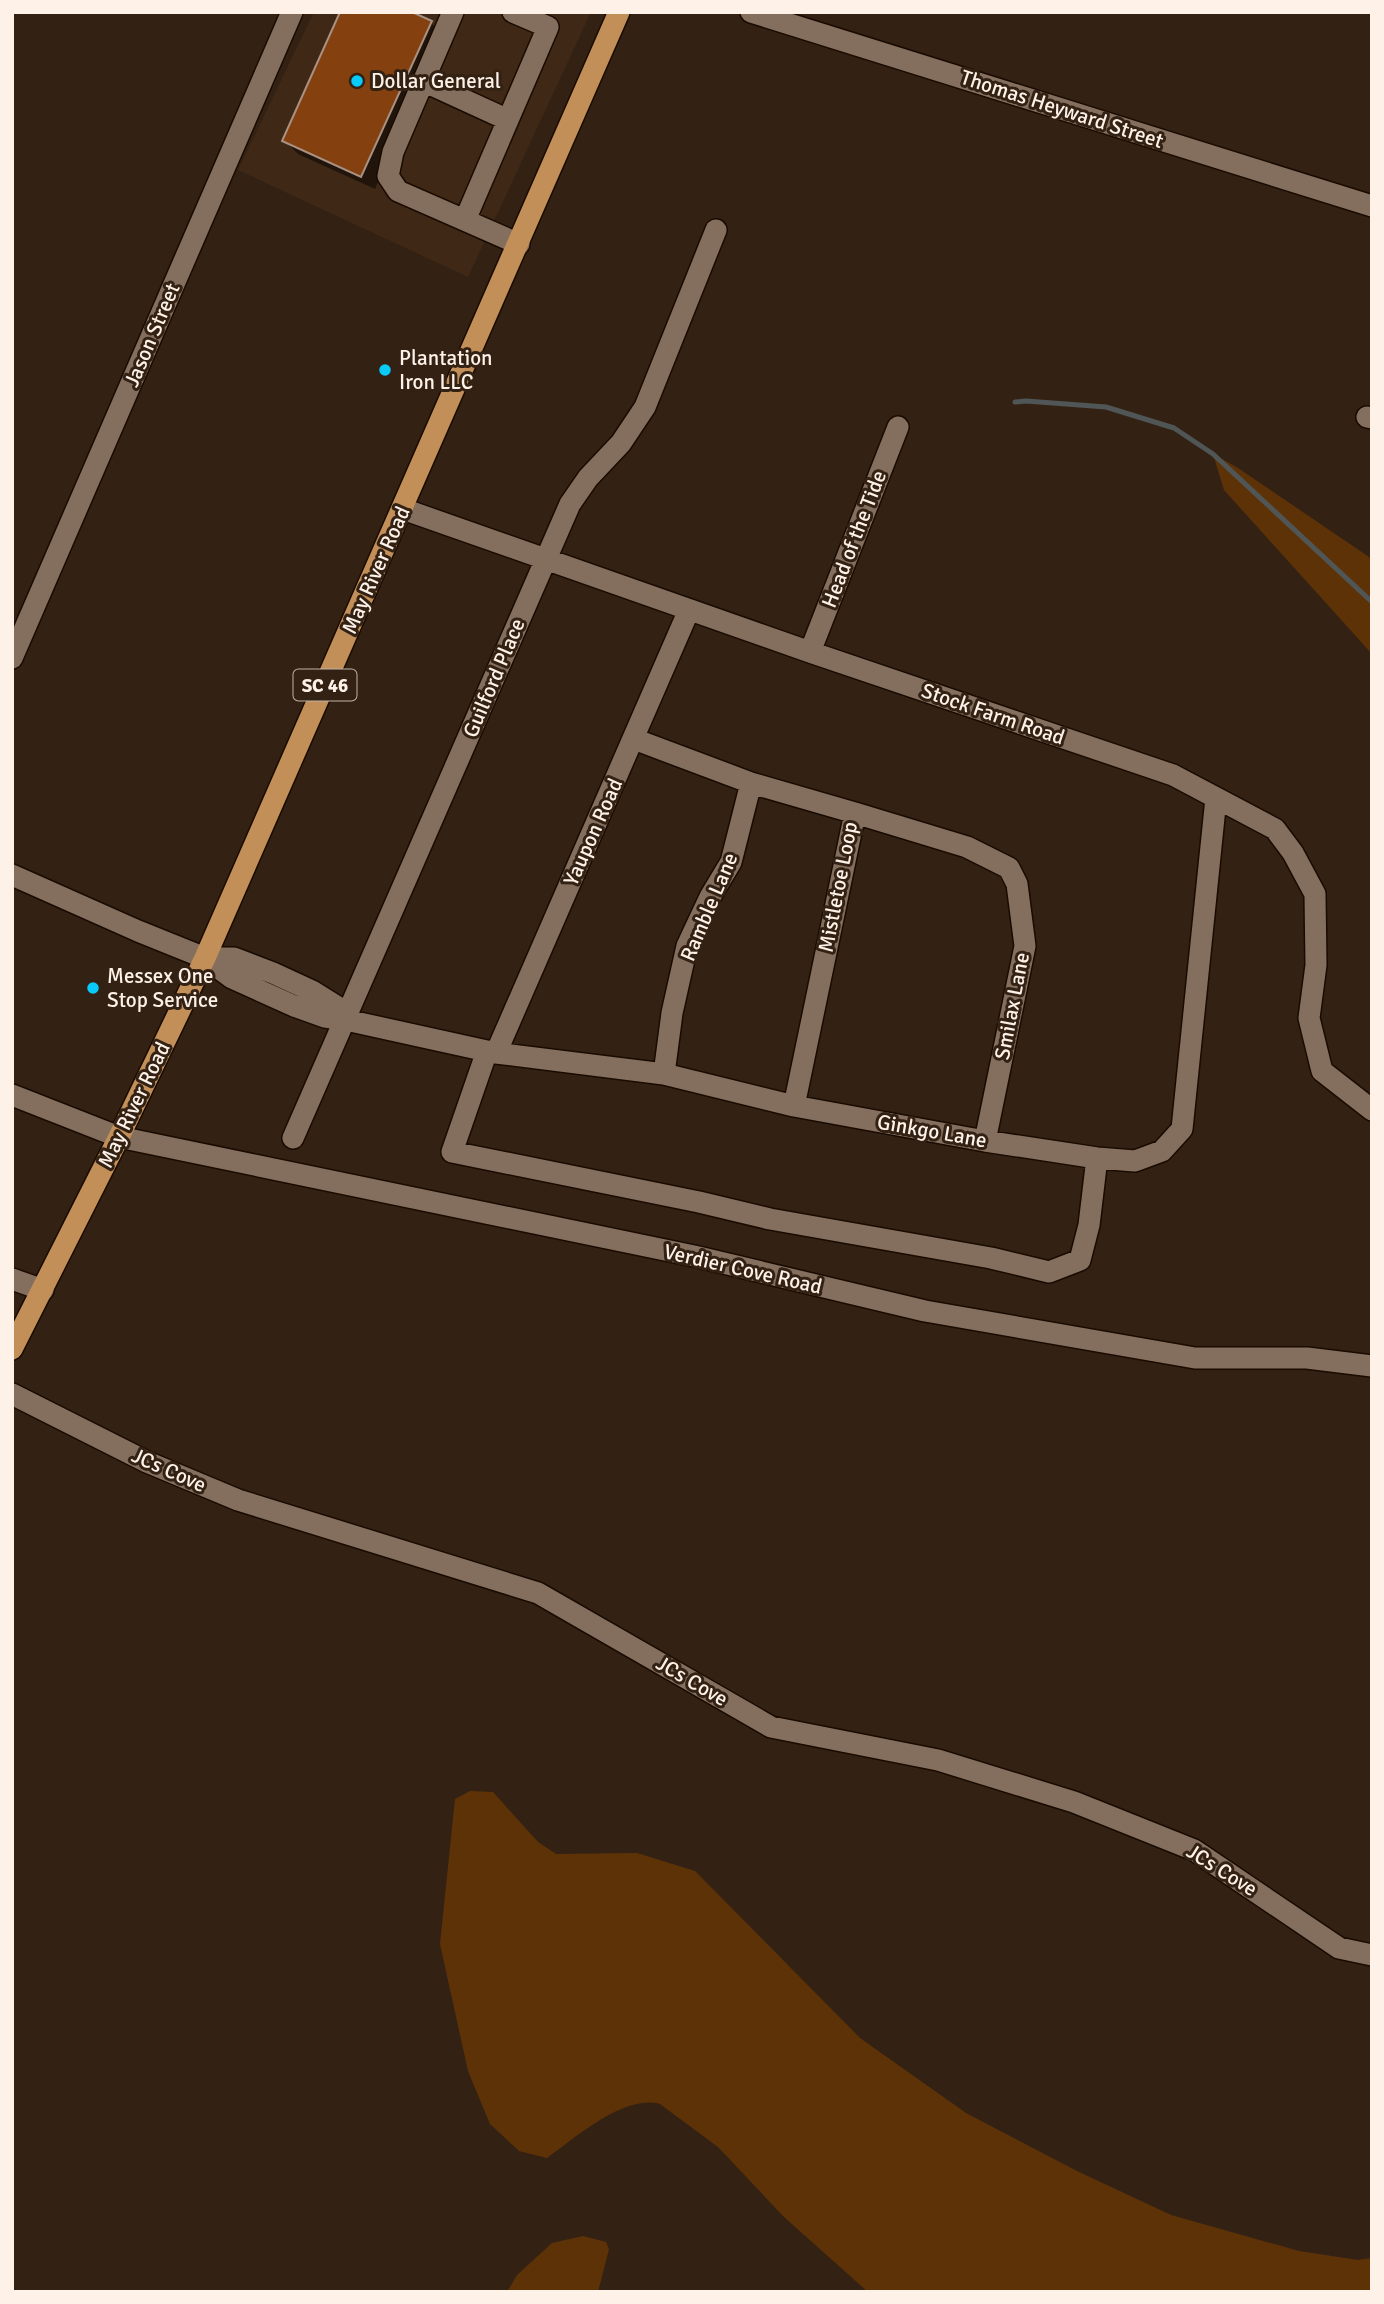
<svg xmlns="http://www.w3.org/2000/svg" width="1384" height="2304" font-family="Signika,sans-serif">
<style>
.built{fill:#3f2815}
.green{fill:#5e3207}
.shadow{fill:#0007}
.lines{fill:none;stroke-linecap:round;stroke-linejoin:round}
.stream{stroke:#505656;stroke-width:5}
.building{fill:#84410f;stroke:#a99183;stroke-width:2}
.minor-casing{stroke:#1a0b01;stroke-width:24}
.major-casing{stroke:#1a0b01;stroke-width:24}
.minor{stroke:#846f5f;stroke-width:21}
.major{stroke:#c28f58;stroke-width:21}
.poi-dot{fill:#08cbfa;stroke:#332214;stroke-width:2.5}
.labels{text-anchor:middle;stroke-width:6;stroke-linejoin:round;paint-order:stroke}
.shield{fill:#332214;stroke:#c0b3a8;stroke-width:2}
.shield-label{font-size:19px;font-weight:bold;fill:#fdf1e8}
.poi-label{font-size:21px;fill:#fdf1e8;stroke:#332214;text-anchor:start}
.street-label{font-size:21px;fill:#fdf1e8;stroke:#332214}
</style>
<rect width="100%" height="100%" fill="#332214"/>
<path class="built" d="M314,12H591L468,277L238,170Z"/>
<path class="green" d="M1213,454L1238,468L1372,559V654L1224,490Z
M470,1791L493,1792L538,1842L556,1854L637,1853L695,1871L860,2038L966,2113L1077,2171L1171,2215L1299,2251L1358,2260L1372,2258V2292H868L784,2217L718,2147L660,2104C624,2094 575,2138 547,2158L519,2151L490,2124L468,2071L440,1944L455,1799Z
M583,2236L606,2242L609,2249L598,2292H507L517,2275L552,2243Z"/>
<path class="shadow" d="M431,23L444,36L375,189L298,154L284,140Z"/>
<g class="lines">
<path class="stream" d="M1015,402L1026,401L1106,407L1174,428L1213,454L1372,602"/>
</g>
<path class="building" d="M340,12H412L432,21L361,177L282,141Z"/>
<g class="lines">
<g class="minor-casing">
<path id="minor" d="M453,12L393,152L388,176L398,191L519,244
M751,12L1372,206
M423,81L508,120
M465,220L548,27L513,12
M1367,417L1372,418
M403,509L810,652L1173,775L1275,829L1293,853L1315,894L1316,965L1309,1018L1322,1071L1372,1110
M810,652L898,427
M12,658L292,12
M634,739L751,783L855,813L794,1106
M855,813L967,847L1009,868L1017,884L1025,946L985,1141
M12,875L138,931L205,958L232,978L294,1006L325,1017L346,1020L336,1006L312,991L273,973L234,958H205
M346,1020L496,1053L664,1074L794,1106L985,1141L1097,1158L1135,1161L1162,1151L1182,1129L1216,798
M487,1051L452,1152L699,1202L770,1219L991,1258L1049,1272L1080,1260L1089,1225L1097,1158
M496,1053L689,610
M664,1074L672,1013L687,946L710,897L731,862L751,783
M12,1095L119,1137L694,1256L925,1311L1195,1358H1307L1372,1366
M293,1138L570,504L588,478L621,443L645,407L716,230
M12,1279L43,1290
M12,1394L147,1462L238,1500L538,1593L771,1727L938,1760L1074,1802L1194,1850L1339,1948L1372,1955"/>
</g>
<g class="major-casing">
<path id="major" d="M12,1349L119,1137L205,958L619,12"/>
</g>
<use href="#minor" class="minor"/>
<use href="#major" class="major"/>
</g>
<g class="poi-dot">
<circle cx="357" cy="81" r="7"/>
<circle cx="385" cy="370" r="7"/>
<circle cx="93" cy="988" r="7"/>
</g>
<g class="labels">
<rect class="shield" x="293.5" y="669.5" width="63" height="31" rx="5"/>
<g class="shield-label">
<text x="325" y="692">SC 46</text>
</g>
<g class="poi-label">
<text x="371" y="88">Dollar General</text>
<text x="399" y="365">Plantation<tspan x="399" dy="24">Iron LLC</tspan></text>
<text x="107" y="983">Messex One<tspan x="107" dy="24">Stop Service</tspan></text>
</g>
<g class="street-label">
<text transform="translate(1062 109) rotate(18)" y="7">Thomas Heyward Street</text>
<text transform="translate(152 335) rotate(-67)" y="7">Jason Street</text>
<text transform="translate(854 539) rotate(-69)" y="7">Head of the Tide</text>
<text transform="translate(376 570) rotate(-66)" y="7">May River Road</text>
<text transform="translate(494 678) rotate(-67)" y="7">Guilford Place</text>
<text transform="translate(993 714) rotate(19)" y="7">Stock Farm Road</text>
<text transform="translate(593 832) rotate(-66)" y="7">Yaupon Road</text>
<text transform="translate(838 887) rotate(-79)" y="7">Mistletoe Loop</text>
<text transform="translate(709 907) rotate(-67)" y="7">Ramble Lane</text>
<text transform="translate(1012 1006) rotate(-79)" y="7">Smilax Lane</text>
<text transform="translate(134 1105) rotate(-64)" y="7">May River Road</text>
<text transform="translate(932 1131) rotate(10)" y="7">Ginkgo Lane</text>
<text transform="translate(743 1269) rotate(13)" y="7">Verdier Cove Road</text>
<text transform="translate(169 1470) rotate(24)" y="7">JCs Cove</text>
<text transform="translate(692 1681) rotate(30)" y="7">JCs Cove</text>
<text transform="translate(1222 1870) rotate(32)" y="7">JCs Cove</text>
</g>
</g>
<rect width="1384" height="2304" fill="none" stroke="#fdf1e8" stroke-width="28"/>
</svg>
